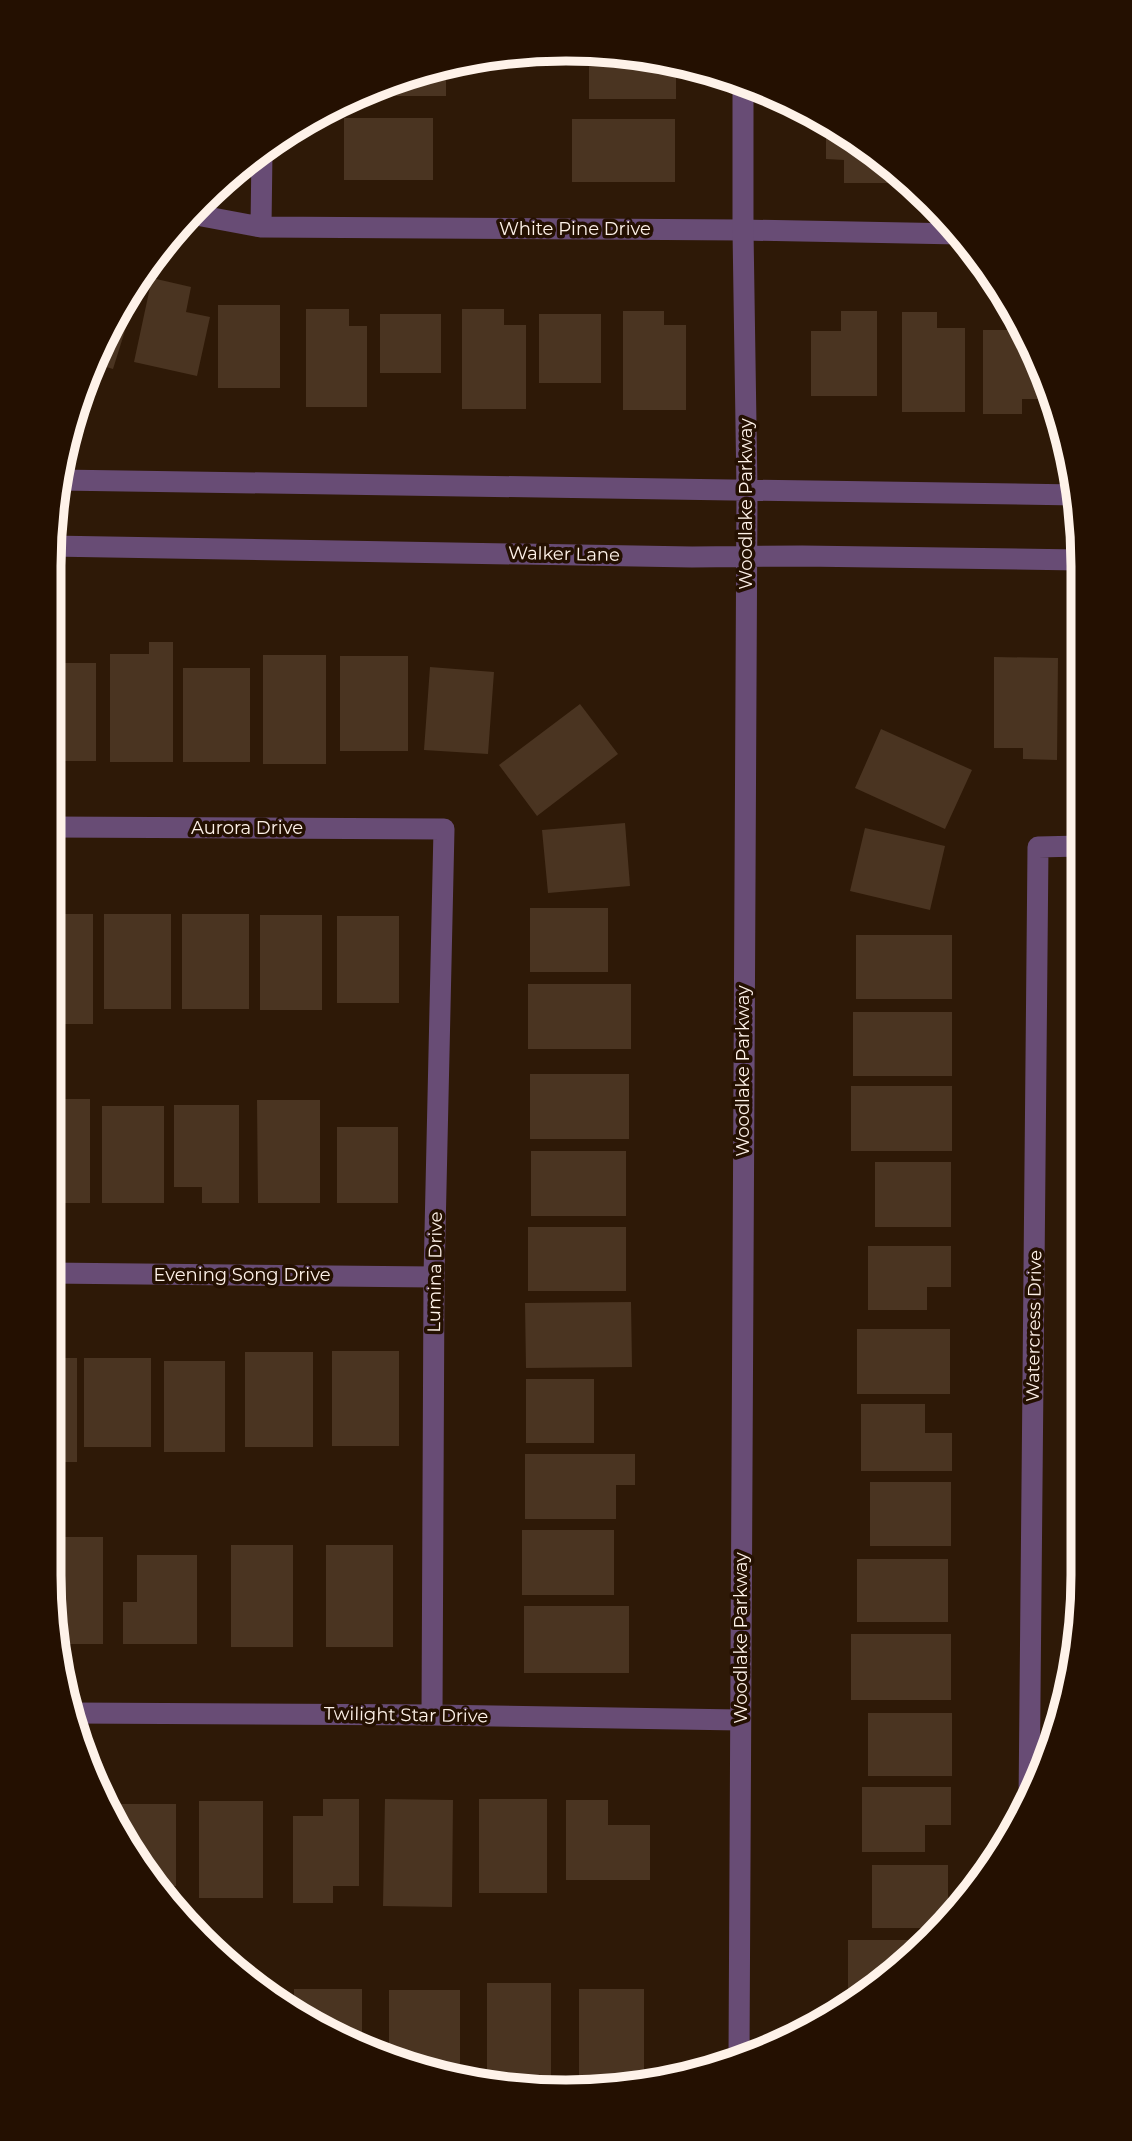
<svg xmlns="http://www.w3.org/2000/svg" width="1132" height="2141" font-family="Montserrat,sans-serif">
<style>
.building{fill:#4a3421}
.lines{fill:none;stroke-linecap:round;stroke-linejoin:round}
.minor{stroke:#684c75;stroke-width:21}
.tertiary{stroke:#684c75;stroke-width:21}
.labels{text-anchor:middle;stroke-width:7;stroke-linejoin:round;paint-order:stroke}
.street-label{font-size:18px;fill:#fef2e9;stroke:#241001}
.rim{fill:none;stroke:#fef2e9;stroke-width:9}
</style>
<rect width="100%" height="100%" fill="#2e1907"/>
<path class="building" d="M600,50L676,63V99H589V51Z
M446,66V96H357L400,76Z
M344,118H433V180H344Z
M572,119H675V182H572Z
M826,123L907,177L913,183H844V160L826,159Z
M152,278L191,287L186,312L210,317L197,376L134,362Z
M133,288L138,289L113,369L93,363L102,337Z
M218,305H280V388H218Z
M306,309H349V326H367V407H306Z
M462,309H504V325H526V409H462Z
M623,311H664V325H686V410H623Z
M841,311H877V396H811V331H841Z
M902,312H937V328H965V412H902Z
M1008,312H1011L1044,369V399H1022V414H983V330H1008Z
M380,314H441V373H380Z
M539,314H601V383H539Z
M149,642H173V762H110V654H149Z
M263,655H326V764H263Z
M340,656H408V751H340Z
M994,657L1058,658L1057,760L1023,759V748H994Z
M50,663H96V761H50Z
M430,667L494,672L488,754L424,750Z
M183,668H250V762H183Z
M580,704L618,754L537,816L499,765Z
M881,729L972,770L945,829L855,788Z
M625,823L630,886L548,893L542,830Z
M865,828L945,846L930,910L850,891Z
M530,908H608V972H530Z
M50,914H93V1024H64V1008H50Z
M104,914H171V1009H104Z
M182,914H249V1009H182Z
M260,915H322V1010H260Z
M337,916H399V1003H337Z
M856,935H952V999H856Z
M528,984H631V1049H528Z
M853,1012H952V1076H853Z
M530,1074H629V1139H530Z
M50,1085H58V1099H90V1203H49Z
M851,1086H952V1151H851Z
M257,1100H320V1203H258Z
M174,1105H239V1203H202V1187H174Z
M102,1106H164V1203H102Z
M337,1127H398V1203H337Z
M531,1151H626V1216H531Z
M875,1162H951V1227H875Z
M528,1227H626V1291H528Z
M868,1246H951V1287H927V1310H868Z
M631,1302L632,1367L526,1368L525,1303Z
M857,1329H950V1394H857Z
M332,1351H399V1446H332Z
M245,1352H313V1447H245Z
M49,1358H77V1462H49Z
M84,1358H151V1447H84Z
M164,1361H225V1452H164Z
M526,1379H594V1443H526Z
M861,1404H925V1433H952V1471H861Z
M525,1454H635V1485H616V1519H525Z
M870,1482H951V1546H870Z
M522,1530H614V1595H522Z
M49,1537H103V1644H60L49,1575Z
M231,1545H293V1647H231Z
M326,1545H393V1647H326Z
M137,1555H197V1644H123V1602H137Z
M857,1559H948V1622H857Z
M524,1606H629V1673H524Z
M851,1634H951V1700H851Z
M868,1713H952V1776H868Z
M862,1787H951V1825H925V1852H862Z
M323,1799H359V1886H333V1903H293V1816H323Z
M385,1799L453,1800L452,1907L383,1906Z
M479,1799H547V1893H479Z
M566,1800H608V1825H650V1880H566Z
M199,1801H263V1898H199Z
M110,1804H176V1886H154Z
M872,1865H948V1917L941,1928H872Z
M848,1940H932L853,2005H848Z
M487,1983H551V2086L487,2080Z
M259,1986H275V2002Z
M294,1989H362V2043L294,2012Z
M579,1989H644V2081L623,2086H579Z
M389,1990H460V2068H436V2075L433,2074L389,2055Z"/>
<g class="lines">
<path class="minor" d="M191,214L261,227L743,230L960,234
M261,227L262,151
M50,827L444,829L434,1277L432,1715
M49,1273L434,1277
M72,1713L432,1715L740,1720
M1029,1804L1038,847L1080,846"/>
<path class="tertiary" d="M59,480L1078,495
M50,546L692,557L802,556L1079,560
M739,2058L747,490L743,230V83"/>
</g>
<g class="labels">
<g class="street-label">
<text x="575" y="235">White Pine Drive</text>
<text transform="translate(746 504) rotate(-90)" y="6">Woodlake Parkway</text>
<text transform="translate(564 554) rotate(1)" y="6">Walker Lane</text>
<text x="247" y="834">Aurora Drive</text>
<text transform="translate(743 1071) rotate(-90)" y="6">Woodlake Parkway</text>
<text transform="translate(435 1272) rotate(-89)" y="6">Lumina Drive</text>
<text x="242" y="1281">Evening Song Drive</text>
<text transform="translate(1034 1326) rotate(-89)" y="6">Watercress Drive</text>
<text transform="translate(741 1638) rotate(-90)" y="6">Woodlake Parkway</text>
<text transform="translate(406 1715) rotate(1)" y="6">Twilight Star Drive</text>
</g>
</g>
<path d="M0 0H1132V2141H0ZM566 61H566A505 505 0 0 1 1071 566V1575A505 505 0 0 1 566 2080H566A505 505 0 0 1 61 1575V566A505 505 0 0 1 566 61Z" fill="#241001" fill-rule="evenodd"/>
<path class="rim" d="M566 61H566A505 505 0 0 1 1071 566V1575A505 505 0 0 1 566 2080H566A505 505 0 0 1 61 1575V566A505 505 0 0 1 566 61Z"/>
</svg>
